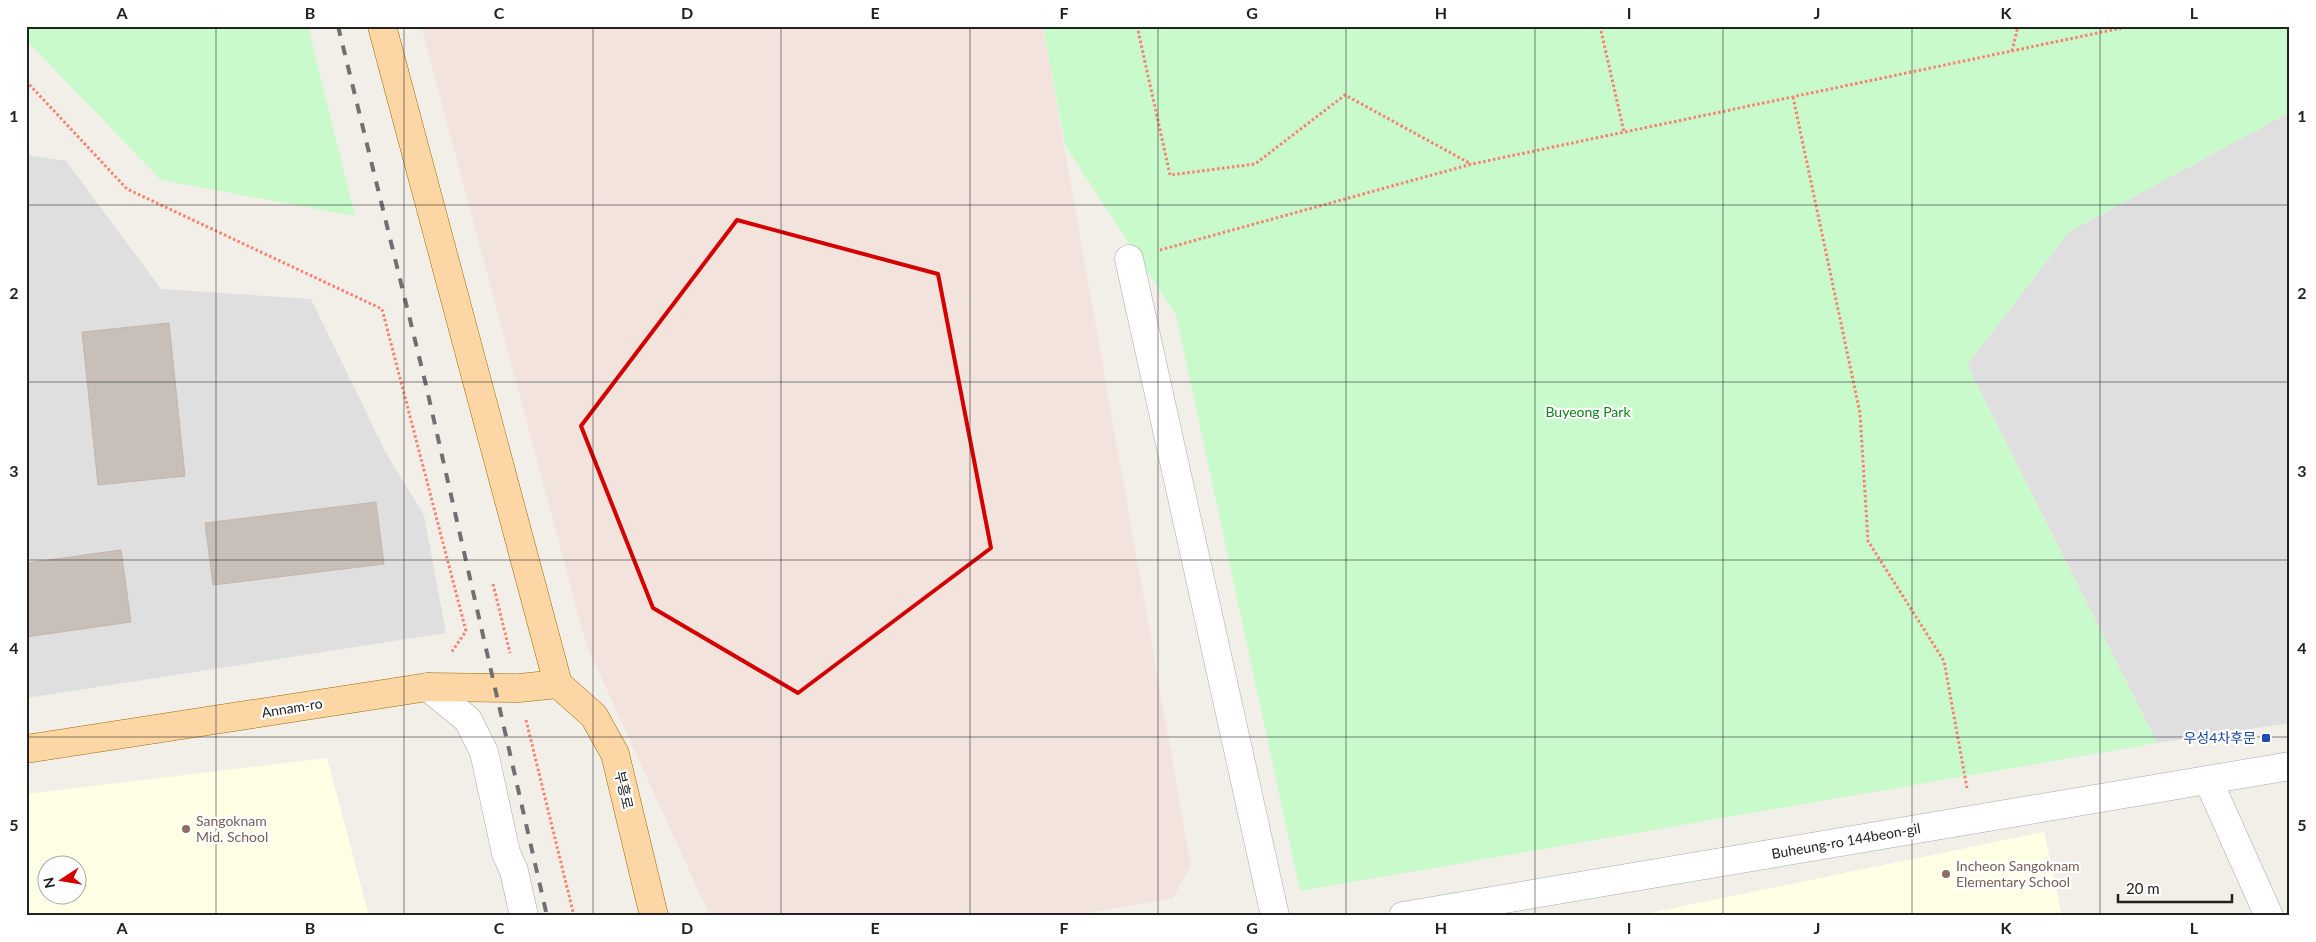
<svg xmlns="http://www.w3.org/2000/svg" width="2316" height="942" font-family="Lato,'Noto Sans KR',sans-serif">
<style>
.residential{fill:#e0dfdf}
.education{fill:#ffffe5;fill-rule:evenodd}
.military{fill:#f3e3dd}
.park{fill:#c8facc}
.building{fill:#c7bfb8;stroke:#c4b6ab}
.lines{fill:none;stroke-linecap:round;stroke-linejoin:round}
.minor-casing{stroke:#a9a9a9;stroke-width:29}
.major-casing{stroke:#a06b00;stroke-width:29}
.path{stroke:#fa8072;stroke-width:3;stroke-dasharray:2.5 2.5;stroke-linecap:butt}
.minor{stroke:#fff;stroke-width:28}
.major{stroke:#fcd6a4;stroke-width:28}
.rail{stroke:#707070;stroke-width:4;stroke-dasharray:10 10;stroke-linecap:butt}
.marked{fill:none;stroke:#d40000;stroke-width:4;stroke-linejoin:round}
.grid{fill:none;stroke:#222;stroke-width:1;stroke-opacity:0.55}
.transit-dot{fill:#1a4fb4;stroke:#fff;stroke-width:2}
.education-dot{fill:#8d6e63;stroke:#fff;stroke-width:2}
.labels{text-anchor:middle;stroke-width:4.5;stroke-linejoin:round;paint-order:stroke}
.park-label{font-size:14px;fill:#0c8416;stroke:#fff}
.street-label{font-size:14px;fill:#222;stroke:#fff}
.transit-label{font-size:14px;fill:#164399;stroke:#fff;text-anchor:end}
.education-label{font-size:14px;fill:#785e54;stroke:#fff;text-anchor:start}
.neatline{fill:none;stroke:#222;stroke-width:2}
.grid-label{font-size:16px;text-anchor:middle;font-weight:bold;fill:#222}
</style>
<rect width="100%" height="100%" fill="#f2efe9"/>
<path class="residential" d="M2290,112V723L2157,743L1967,365L2069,232Z
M26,155L66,161L161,289L311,299L386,453L424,515L446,633L26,698Z"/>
<path class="education" d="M327,758L369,916H26V794ZM48,864H78V894H48Z
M2044,832L2062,916H1635Z"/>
<path class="military" d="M421,26H1043L1191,866L1173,898L1069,916H710L586,644Z"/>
<path class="park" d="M26,26H308L355,216L161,180L26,40Z
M1043,26H2290V112L2069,232L1967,365L2157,743L1300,891L1176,315L1065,145Z"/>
<path class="building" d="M169,323L185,476L98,485L82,332Z
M376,502L384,564L213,585L205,523Z
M121,550L131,622L26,637V563Z"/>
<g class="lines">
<g class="minor-casing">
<path id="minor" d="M1129,259L1275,916
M428,687L468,720L484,752L506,853L514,871L524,916
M2208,780L2269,916
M1403,916L2290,766"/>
</g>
<g class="major-casing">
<path id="major" d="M382,26L558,684
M558,684L594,716L615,754L654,916
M26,749L428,687L519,688L558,684"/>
</g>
<path class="path" d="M1137,26L1170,175L1255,164L1345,95L1471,164
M1600,26L1624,132
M2012,51L2018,26
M26,81L127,189L382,309L466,631L451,653
M1793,97L1860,413L1868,541L1944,661L1967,788
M1160,250L1472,164L2131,26
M493,584L510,653
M526,720L574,916"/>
<use href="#minor" class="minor"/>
<use href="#major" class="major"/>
<path class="rail" d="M338,26L425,381L547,916"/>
</g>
<path class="marked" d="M737,220L938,274L991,548L798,693L653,608L581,426Z"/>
<path class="grid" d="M216,26V916M404,26V916M593,26V916M781,26V916M970,26V916M1158,26V916M1346,26V916M1535,26V916M1723,26V916M1912,26V916M2100,26V916M26,205H2290M26,382H2290M26,560H2290M26,737H2290"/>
<rect class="transit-dot" x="2261" y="733" width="10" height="10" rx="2.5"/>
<g class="education-dot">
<circle cx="186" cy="829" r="5"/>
<circle cx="1946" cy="874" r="5"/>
</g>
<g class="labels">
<g class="park-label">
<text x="1588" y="417">Buyeong Park</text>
</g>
<g class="street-label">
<text transform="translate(292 708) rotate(-9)" y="5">Annam-ro</text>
<text transform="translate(624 790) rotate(77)" y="5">부흥로</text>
<text transform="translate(1846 841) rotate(-10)" y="5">Buheung-ro 144beon-gil</text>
</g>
<g class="transit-label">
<text x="2256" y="743">우성4차후문</text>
</g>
<g class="education-label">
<text x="196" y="826">Sangoknam<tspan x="196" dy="16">Mid. School</tspan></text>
<text x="1956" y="871">Incheon Sangoknam<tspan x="1956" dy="16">Elementary School</tspan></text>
</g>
</g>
<rect width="2316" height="942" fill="none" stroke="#ffffff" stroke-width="55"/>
<g transform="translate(62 880) rotate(258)"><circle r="24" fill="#ffffff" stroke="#a7a7a7"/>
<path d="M0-4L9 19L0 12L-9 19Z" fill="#d40000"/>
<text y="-8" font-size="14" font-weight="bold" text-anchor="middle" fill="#222222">N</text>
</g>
<path d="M2118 894v8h114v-8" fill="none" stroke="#222222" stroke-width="2.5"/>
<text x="2126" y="894" font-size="15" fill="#222222" stroke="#ffffff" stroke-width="4" paint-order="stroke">20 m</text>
<rect x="28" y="28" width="2260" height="886" class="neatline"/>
<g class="grid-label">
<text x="122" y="19">A</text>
<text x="310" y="19">B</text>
<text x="499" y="19">C</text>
<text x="687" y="19">D</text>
<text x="875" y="19">E</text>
<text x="1064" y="19">F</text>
<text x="1252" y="19">G</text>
<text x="1441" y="19">H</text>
<text x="1629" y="19">I</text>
<text x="1817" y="19">J</text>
<text x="2006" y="19">K</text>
<text x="2194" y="19">L</text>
<text x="14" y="122">1</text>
<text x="2302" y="122">1</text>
<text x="14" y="299">2</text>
<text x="2302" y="299">2</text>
<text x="14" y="477">3</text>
<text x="2302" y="477">3</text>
<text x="14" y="654">4</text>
<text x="2302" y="654">4</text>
<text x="14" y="831">5</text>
<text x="2302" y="831">5</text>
<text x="122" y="934">A</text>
<text x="310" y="934">B</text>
<text x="499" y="934">C</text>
<text x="687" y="934">D</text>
<text x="875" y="934">E</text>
<text x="1064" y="934">F</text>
<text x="1252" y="934">G</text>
<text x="1441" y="934">H</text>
<text x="1629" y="934">I</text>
<text x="1817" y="934">J</text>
<text x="2006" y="934">K</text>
<text x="2194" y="934">L</text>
</g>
</svg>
